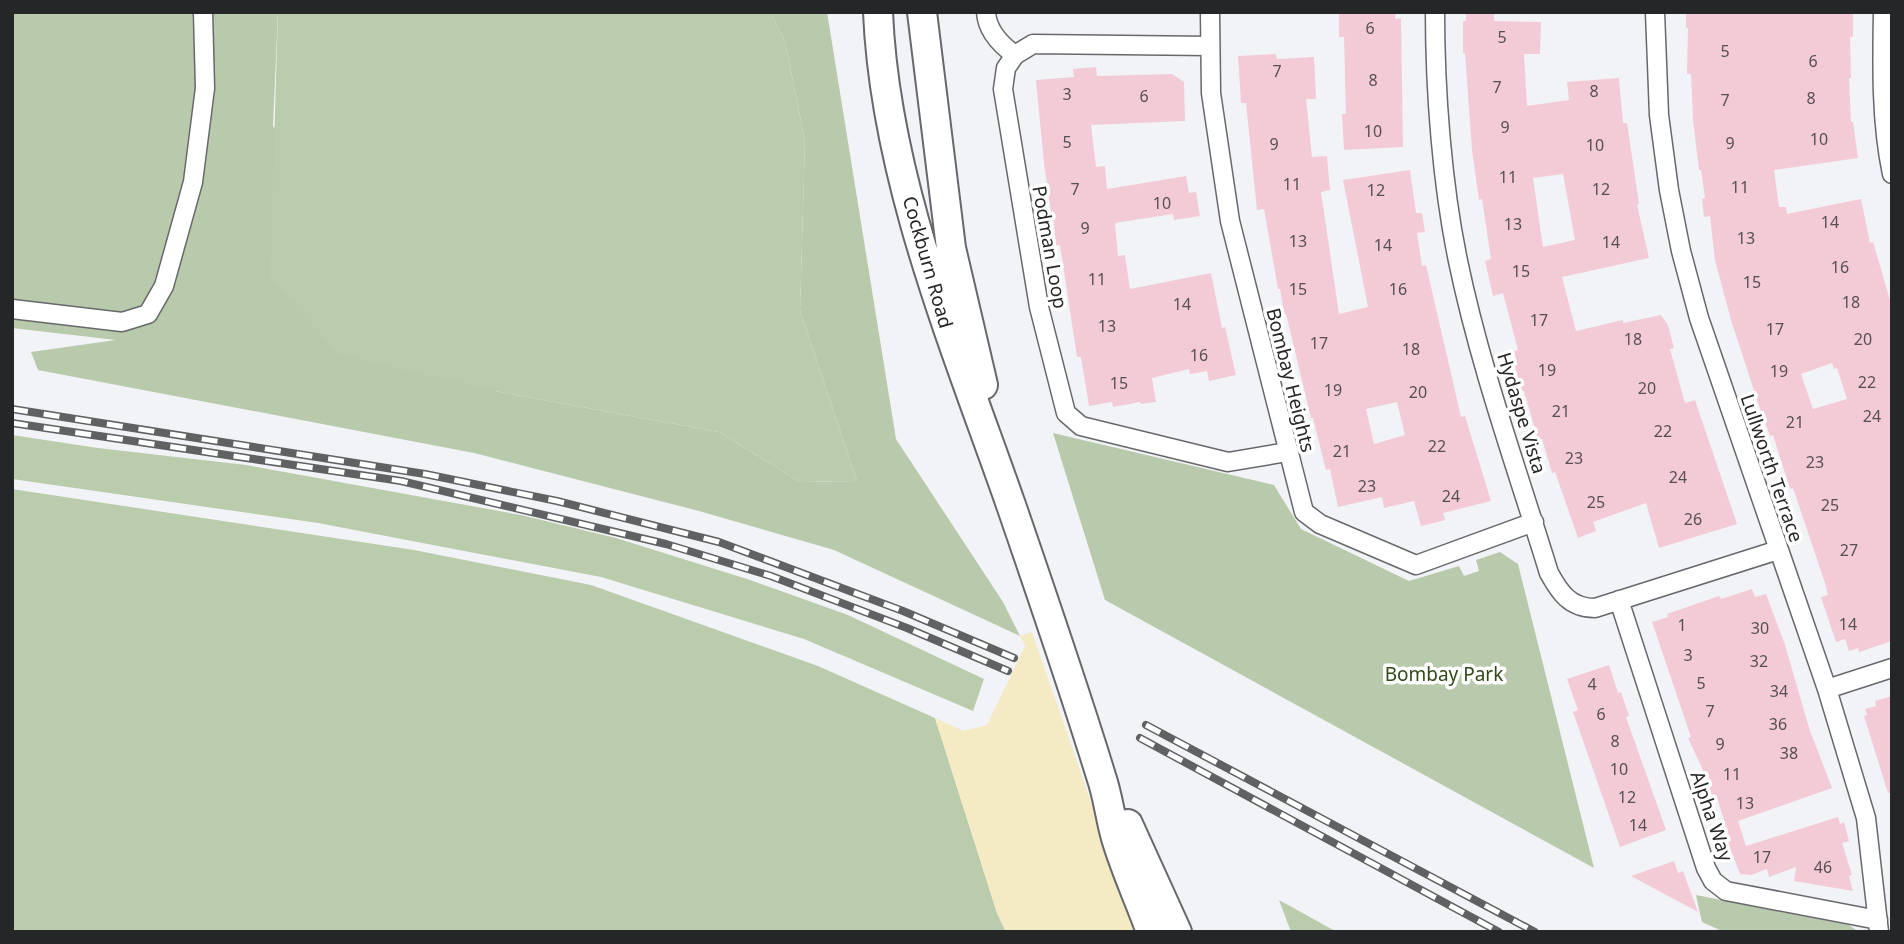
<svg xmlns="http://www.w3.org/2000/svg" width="1904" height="944" font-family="'Noto Sans',sans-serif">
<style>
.green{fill:#b9c9ab}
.forest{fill:#bbccad}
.sand{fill:#f4eac4}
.building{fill:#f2cbd6;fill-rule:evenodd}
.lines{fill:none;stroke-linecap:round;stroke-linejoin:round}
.street-casing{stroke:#67686b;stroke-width:21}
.primary-casing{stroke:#67686b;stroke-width:32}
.street{stroke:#fff;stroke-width:18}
.primary{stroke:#fff;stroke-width:28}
.rail-casing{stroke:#606163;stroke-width:8}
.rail{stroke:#fff;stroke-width:5;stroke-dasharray:16;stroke-linecap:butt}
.labels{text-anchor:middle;stroke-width:7;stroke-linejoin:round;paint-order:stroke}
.number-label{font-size:16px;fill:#584f53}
.street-label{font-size:19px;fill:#252627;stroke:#fff}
.park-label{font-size:19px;fill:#314819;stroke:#fff}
</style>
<rect width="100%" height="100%" fill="#f2f3f7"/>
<path class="green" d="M12,12H278L273,126L495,391L719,432L800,482L857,481L800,310L805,141L785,41L770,12H827L896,439L1003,602L1020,636L834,550L699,511L474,453L38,370L31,352L116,340L12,328Z
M1053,433L1274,485L1301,529L1409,581L1459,566L1464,576L1479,571L1476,560L1500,552L1518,564L1594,868L1105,600Z
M1696,895L1849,925L1859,932H1724L1702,922Z"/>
<path class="forest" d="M278,12H770L785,41L805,141L800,310L857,481L800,482L719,432L495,391L340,355L270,279Z
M12,435L98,448L246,465L521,515L616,538L747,579L848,615L984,679L973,711L804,639L601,577L318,523L12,479Z
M12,489L414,550L591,585L818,666L935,718L997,913L1006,932H18L12,928Z
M1279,900L1337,932H1291Z"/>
<path class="sand" d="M1032,632L1136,932H1006L997,913L935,718L964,731L987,725L1025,646L1020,636Z"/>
<path class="building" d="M1339,12H1396L1395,19L1401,18L1403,147L1344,150L1342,114H1346L1344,37H1339Z
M1466,12H1494V21L1541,22L1540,54H1524L1527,106L1569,100L1567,82L1619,78L1623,123H1627L1639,204L1637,205L1649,258L1562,277L1576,331L1623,320V323L1661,315L1668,325L1674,348L1670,349L1685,403L1695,400L1737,524L1659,548L1646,503L1593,522L1596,531L1578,538L1555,472L1552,473L1542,439L1538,440L1524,391H1521L1514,363L1517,362L1514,351L1518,350L1503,293L1493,296L1485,261L1491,259L1482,199L1479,200L1472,150L1465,53H1463V21H1466ZM1563,174L1575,240L1543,247L1533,178Z
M1686,12H1853V37H1850L1851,78H1849L1851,122H1853L1858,158L1774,170L1779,207H1786L1787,214L1861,199L1870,243L1873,242L1892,307V641L1859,652L1858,648L1849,651L1845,639L1836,642L1821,597L1828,595L1825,583L1793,488L1790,489L1773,435L1770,436L1758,403L1731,320L1715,260L1710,216L1704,217L1702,199L1705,198L1701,170H1699L1693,120L1691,74H1687L1688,28H1686ZM1832,363L1834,369L1837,368L1847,399L1813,409L1801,374Z
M1276,54L1277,59L1314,57L1316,99H1306L1312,157L1327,156L1330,190L1321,192L1339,314L1368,307L1343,180L1410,170L1416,213H1422L1425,232L1417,233L1422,266L1426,265L1461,417L1465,416L1491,501L1443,513L1445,520L1421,526L1414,501L1384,508L1382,497L1338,507L1330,469L1326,470L1313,418H1311L1286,314H1284L1280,289H1278L1264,209L1257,210L1246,103H1241L1238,56ZM1397,402L1405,435L1374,444L1366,409Z
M1096,67L1097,76L1172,74L1184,82L1185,121L1091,125L1096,167L1105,166L1107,189L1186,176L1189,193L1196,192L1200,216L1174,220L1173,214L1115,223L1118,256L1125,255L1130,289L1211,273L1222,328L1225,327L1236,375L1209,381L1207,371L1190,374L1189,369L1152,378L1156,402L1141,404L1140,402L1113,407L1112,402L1089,406L1081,357H1077L1060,245H1056L1053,211L1051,212L1044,163L1036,80L1074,77L1073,69Z
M1752,589L1755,597L1766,594L1785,645L1810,731L1832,788L1738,821L1746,846L1838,817L1840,824L1844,822L1849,841L1842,843L1852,875L1849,876L1853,891L1794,881L1796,867L1769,877L1767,869L1751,875L1740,874L1721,825L1725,823L1716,795L1711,797L1702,768L1688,738L1691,737L1652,622L1668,617L1667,614L1719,596L1721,599Z
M1609,665L1618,693L1621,692L1629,716L1626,717L1666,830L1620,847L1573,712L1578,710L1567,679Z
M1892,696V792L1888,793L1864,716L1867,715L1865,709L1876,706L1875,701Z
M1674,861L1678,873L1683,871L1698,912L1631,876Z"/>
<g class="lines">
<g class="street-casing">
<path id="street" d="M986,12C987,30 1001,45 1015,55
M1210,12L1211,93L1230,221L1304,512L1320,524L1416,565L1534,522
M1435,12C1435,91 1442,184 1458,261C1480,367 1517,469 1549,573C1560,593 1570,608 1595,608L1778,550
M1655,12L1659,115L1669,190L1681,251L1699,318L1827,689L1866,818L1879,932
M1883,12C1882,66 1881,122 1892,174
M1210,46L1033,44L1015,55L1006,68L1003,89L1039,307L1066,413L1081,426L1228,462L1287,452
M12,309L122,322L148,314L164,286L193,182L205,88L203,12
M1619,600L1706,868L1713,881L1726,891L1878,920
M1827,689L1892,668"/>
</g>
<g class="primary-casing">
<path id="primary" d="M878,12C885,180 956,348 1011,505C1042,595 1073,685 1101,776C1108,796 1110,817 1116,838C1125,869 1140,901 1151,932
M922,12L951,248L983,385
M1128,824L1177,932"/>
</g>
<use href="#street" class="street"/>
<use href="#primary" class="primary"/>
<g class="rail-casing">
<path id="rail" d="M12,409L425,474L557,501L719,542L903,611L1014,658
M12,423L401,481L666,544L771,576L907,628L1008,671
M1146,725L1535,932
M1140,738L1499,932"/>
</g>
<use href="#rail" class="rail"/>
</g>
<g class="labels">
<g class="number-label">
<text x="1370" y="34">6</text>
<text x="1502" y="43">5</text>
<text x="1725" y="57">5</text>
<text x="1813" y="67">6</text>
<text x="1277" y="77">7</text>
<text x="1373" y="86">8</text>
<text x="1497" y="93">7</text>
<text x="1594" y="97">8</text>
<text x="1067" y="100">3</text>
<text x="1144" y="102">6</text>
<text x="1811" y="104">8</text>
<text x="1725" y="106">7</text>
<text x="1505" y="133">9</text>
<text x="1373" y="137">10</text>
<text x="1819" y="145">10</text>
<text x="1067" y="148">5</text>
<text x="1730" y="149">9</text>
<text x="1274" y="150">9</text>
<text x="1595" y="151">10</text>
<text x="1508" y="183">11</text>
<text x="1292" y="190">11</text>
<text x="1740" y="193">11</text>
<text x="1075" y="195">7</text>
<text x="1601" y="195">12</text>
<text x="1376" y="196">12</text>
<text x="1162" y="209">10</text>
<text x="1830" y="228">14</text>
<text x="1513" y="230">13</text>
<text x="1085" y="234">9</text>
<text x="1746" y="244">13</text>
<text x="1298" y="247">13</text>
<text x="1611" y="248">14</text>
<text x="1383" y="251">14</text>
<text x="1840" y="273">16</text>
<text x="1521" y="277">15</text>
<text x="1097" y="285">11</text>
<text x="1752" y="288">15</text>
<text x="1298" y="295">15</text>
<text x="1398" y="295">16</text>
<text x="1851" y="308">18</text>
<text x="1182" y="310">14</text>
<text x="1539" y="326">17</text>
<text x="1107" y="332">13</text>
<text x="1775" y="335">17</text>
<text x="1633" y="345">18</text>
<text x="1863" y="345">20</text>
<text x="1319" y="349">17</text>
<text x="1411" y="355">18</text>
<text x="1199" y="361">16</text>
<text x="1547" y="376">19</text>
<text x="1779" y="377">19</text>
<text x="1867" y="388">22</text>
<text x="1119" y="389">15</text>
<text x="1647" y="394">20</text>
<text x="1333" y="396">19</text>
<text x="1418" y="398">20</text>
<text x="1561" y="417">21</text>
<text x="1872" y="422">24</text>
<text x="1795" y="428">21</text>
<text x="1663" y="437">22</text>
<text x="1437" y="452">22</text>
<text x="1342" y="457">21</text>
<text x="1574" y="464">23</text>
<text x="1815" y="468">23</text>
<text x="1678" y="483">24</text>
<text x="1367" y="492">23</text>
<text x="1451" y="502">24</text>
<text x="1596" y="508">25</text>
<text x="1830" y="511">25</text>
<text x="1693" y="525">26</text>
<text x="1849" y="556">27</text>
<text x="1848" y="630">14</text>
<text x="1682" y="631">1</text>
<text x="1760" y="634">30</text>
<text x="1688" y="661">3</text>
<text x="1759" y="667">32</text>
<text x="1701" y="689">5</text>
<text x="1592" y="690">4</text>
<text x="1779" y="697">34</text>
<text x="1710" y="717">7</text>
<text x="1601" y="720">6</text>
<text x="1778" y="730">36</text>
<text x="1615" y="747">8</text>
<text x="1720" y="750">9</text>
<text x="1789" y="759">38</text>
<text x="1619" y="775">10</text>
<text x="1732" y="780">11</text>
<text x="1627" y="803">12</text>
<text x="1745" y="809">13</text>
<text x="1638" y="831">14</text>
<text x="1762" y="863">17</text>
<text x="1823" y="873">46</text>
</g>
<g class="street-label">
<text transform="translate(1050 247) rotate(80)" y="7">Podman Loop</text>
<text transform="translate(928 262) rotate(74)" y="7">Cockburn Road</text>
<text transform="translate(1291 380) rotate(76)" y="7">Bombay Heights</text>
<text transform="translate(1522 413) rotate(73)" y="7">Hydaspe Vista</text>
<text transform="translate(1772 468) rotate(71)" y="7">Lullworth Terrace</text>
<text transform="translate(1712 816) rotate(71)" y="7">Alpha Way</text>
</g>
<g class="park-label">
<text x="1444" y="681">Bombay Park</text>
</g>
</g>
<rect width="1904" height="944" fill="none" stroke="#252627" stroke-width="28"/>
</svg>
